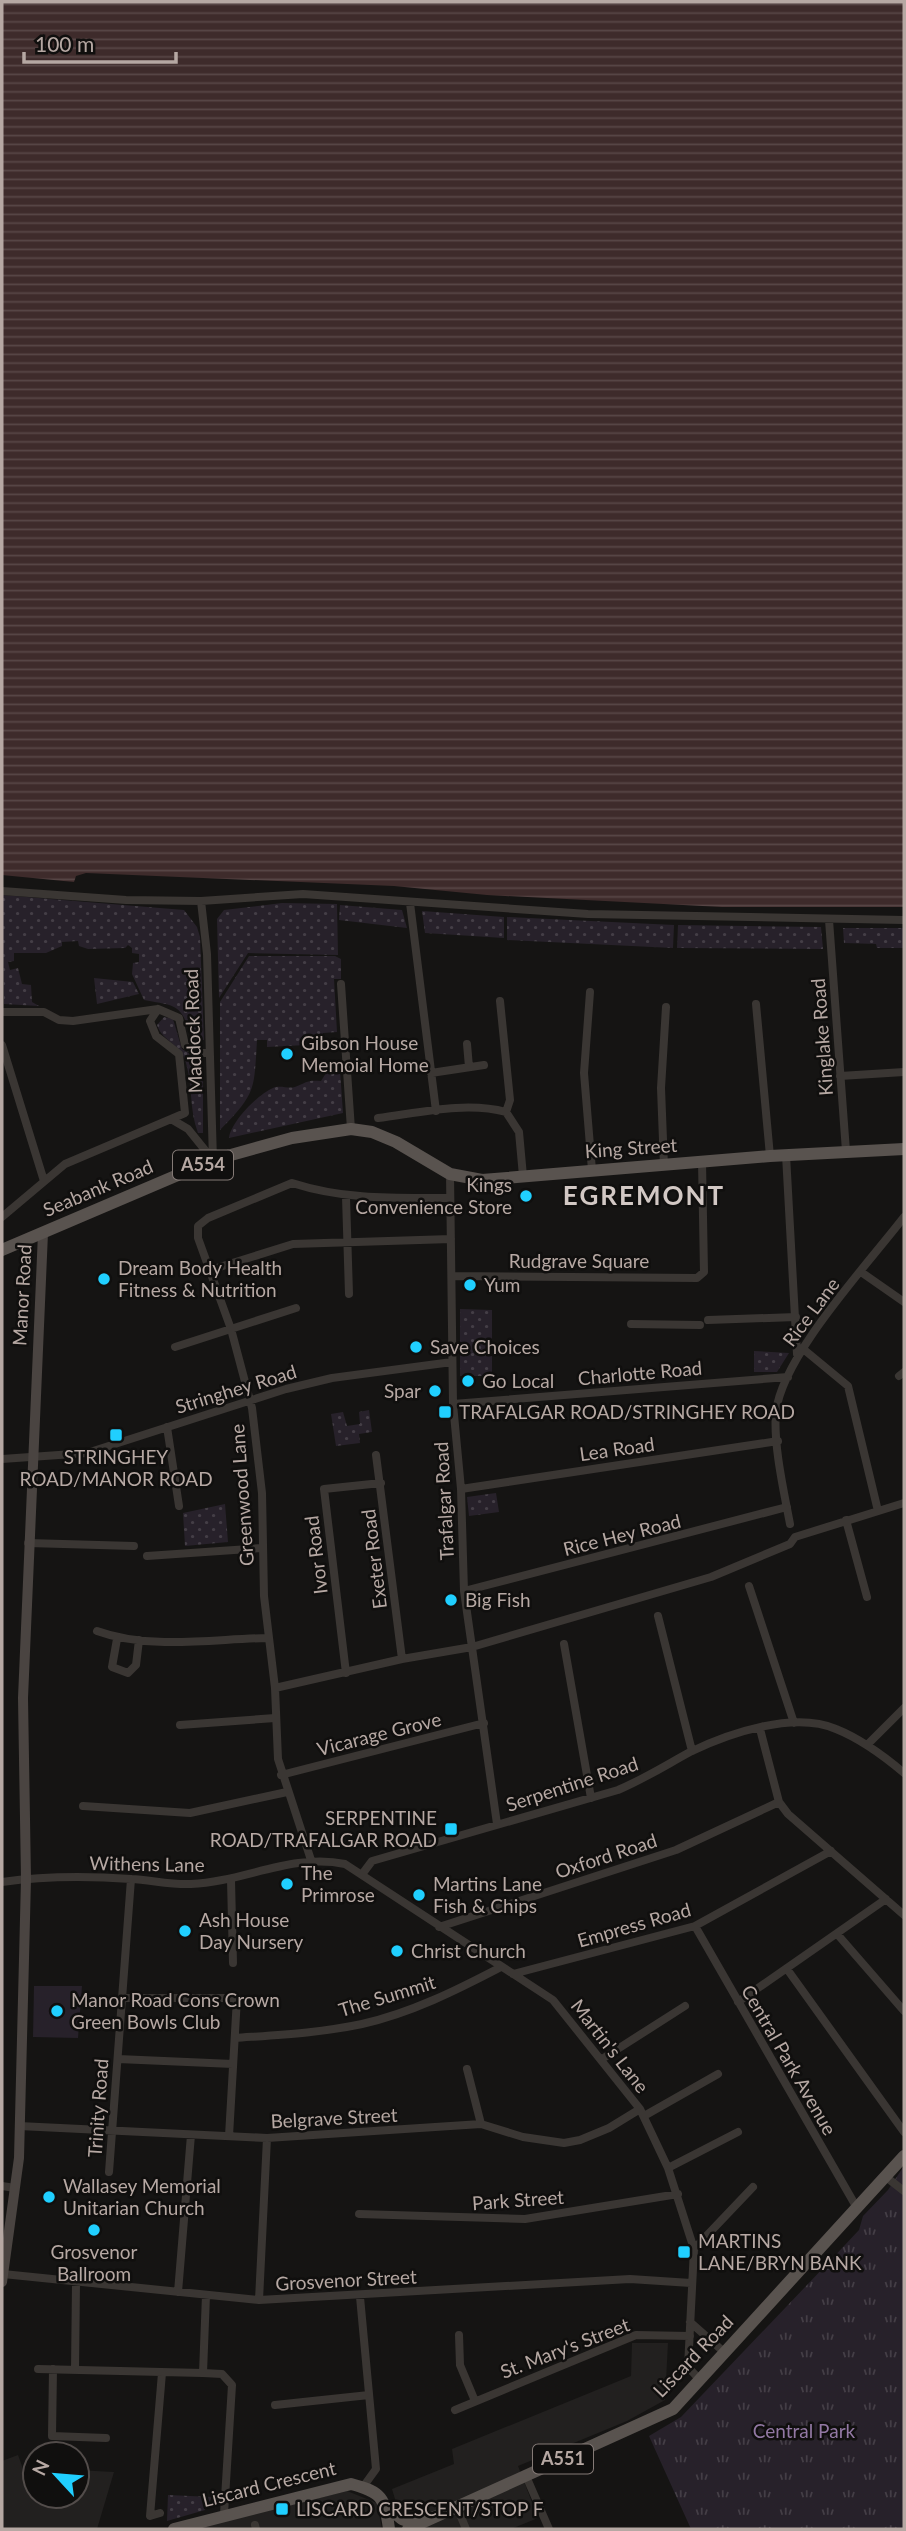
<svg xmlns="http://www.w3.org/2000/svg" width="906" height="2531" font-family="Lato,sans-serif">
<style>
.built{fill:#22201f}
.grass{fill:url(#grass-dots)}
.park{fill:url(#park-tufts)}
.pitch{fill:#27212a}
.water{fill:url(#water-rules)}
.lines{fill:none;stroke-linecap:round;stroke-linejoin:round}
.street{stroke:#3a3633;stroke-width:8}
.secondary{stroke:#4a4441;stroke-width:10}
.primary{stroke:#59534f;stroke-width:12}
.poi-dot{fill:#20cfff;stroke:#100f0e;stroke-width:2.5}
.labels{text-anchor:middle;stroke-width:5;stroke-linejoin:round;paint-order:stroke}
.shield{fill:#100f0e;stroke:#847a76;stroke-width:2}
.shield-label{font-size:18px;font-weight:bold;fill:#b6a8a3}
.street-label{font-size:19px;fill:#b6a8a3;stroke:#100f0e}
.poi-label{font-size:19px;fill:#b6a8a3;stroke:#100f0e;text-anchor:start}
.park-label{font-size:19px;fill:#9278a3;stroke:#100f0e}
.district-label{font-size:26px;font-weight:bold;letter-spacing:2px;fill:#d2c8c4;stroke:#100f0e}
</style>
<defs>
<pattern id="grass-dots" width="8" height="8" patternUnits="userSpaceOnUse" patternTransform="scale(1.75)"><rect width="8" height="8" fill="#27212a"/><path d="M2 2h.1M6 6h.1" fill="none" stroke="#443e46" stroke-width="1.8" stroke-linecap="round"/></pattern>
<pattern id="park-tufts" width="24" height="20" patternUnits="userSpaceOnUse" patternTransform="scale(1.75)"><rect width="24" height="20" fill="#27212a"/><path d="M3 7l-1-3M5 7V3M7 7l1-3M15 17l-1-3M17 17v-4M19 17l1-3" fill="none" stroke="#443e46"/></pattern>
<pattern id="water-rules" width="6" height="5" patternUnits="userSpaceOnUse" patternTransform="scale(1.75)"><rect width="6" height="5" fill="#3e2b2b"/><path d="M0 2.5h6" fill="none" stroke="#584747"/></pattern>
</defs>
<rect width="100%" height="100%" fill="#151413"/>
<path class="built" d="M632,2343H668L665,2400L627,2421L518,2466L538,2518L511,2529H404L392,2489L454,2464L452,2449L631,2376Z
M18,2455L27,2480L35,2479V2496H77V2470L114,2472L97,2529H2V2461Z
M347,2491L377,2503L382,2529H194Z"/>
<path class="grass" d="M2,895L184,910L197,927L200,937L204,1040L191,1038C182,1004 177,1006 144,1000L132,974L133,963L139,962V954L132,953V948L128,945L125,948L88,949L79,946L78,941L62,942V946L46,953H14V961L8,962L10,970L18,968L22,984L31,985L32,1002L39,1006L4,1004Z
M282,903L337,904L338,955L248,953L219,998L217,919L224,910Z
M340,905L402,910L407,928L339,920Z
M422,911L504,917V938L425,933Z
M507,917L674,925L673,948L507,940Z
M678,925L821,927L823,949L677,948Z
M843,928H904V948H877L876,944L844,943Z
M249,956H335L341,959V979H334L337,1032L323,1033V1050H316L315,1036H306V1045L267,1047V1040H257C254,1091 256,1093 220,1130V1002Z
M94,978L133,982L139,994L97,1004Z
M164,1017L173,1019L182,1049L203,1061V1133H198C189,1110 193,1087 186,1063C182,1045 162,1041 157,1025Z
M328,1070H340L343,1113L229,1138C231,1122 257,1095 273,1088C280,1085 288,1089 295,1087C308,1082 306,1080 321,1081Z
M460,1309L492,1310V1376H460Z
M754,1351L789,1353L777,1372H754Z
M369,1410L372,1432L359,1434L360,1443L336,1446L331,1414L343,1412L347,1426L360,1424L359,1412Z
M496,1493L499,1512L469,1516L467,1497Z
M225,1504L228,1542L185,1546L183,1513Z
M168,2495L212,2497L205,2510L167,2521Z"/>
<path class="park" d="M904,2166V2529H691L649,2436L681,2417L828,2263L859,2230L863,2216L888,2190Z"/>
<path class="pitch" d="M34,1986H82L78,2038L33,2037Z"/>
<path class="water" d="M2,2H904V907H722L487,895L394,886L86,873L76,876L74,882L2,875Z"/>
<g class="lines">
<path class="street" d="M2,891L126,900L201,901L303,894L588,914L904,920
M201,901L207,954L213,1160
M410,903L436,1111
M829,920L846,1151
M341,984L351,1129
M590,992L584,1073L592,1170
M500,1001L510,1100L506,1112
M756,1004L770,1156
M158,1009L150,1021L156,1036L179,1054L185,1113L171,1119L188,1129L213,1160
M2,1012H44L59,1020L73,1021L158,1009L179,1018L185,1045L197,1053H209
M467,1044L469,1067
M2,1045L44,1181
M431,1073L484,1065
M840,1076L904,1072
M378,1118C418,1113 466,1101 506,1112L519,1132L523,1176
M786,1155L797,1354
M664,1166L661,1088L666,1007
M450,1174L453,1404L461,1489L464,1591L497,1824
M346,1197L349,1294
M2,1217L65,1164L171,1119
M210,1270L293,1244L451,1239
M861,1272L904,1302
M452,1276L697,1278L704,1272L702,1161
M708,1320L796,1317
M631,1324L700,1325
M175,1347L296,1308
M802,1348L848,1386L878,1511
M899,1376L904,1372
M453,1404L788,1377
M167,1427L179,1506
M376,1455L402,1659
M2,1459L87,1453L286,1389L332,1378L452,1362
M461,1489L778,1441
M846,1520L867,1597
M790,1524C784,1492 773,1444 776,1412C782,1356 868,1264 904,1217
M28,1543L134,1546
M147,1556L262,1548
M749,1586L794,1723
M464,1591L787,1507
M658,1616L692,1751
M97,1631C149,1650 212,1639 267,1638
M117,1639L112,1667L128,1673L136,1665L139,1640
M564,1644L591,1798
M346,1673L324,1489L381,1483
M275,1688L402,1659L472,1647L711,1577L790,1544L795,1537L904,1503
M180,1725L275,1718
M760,1729L779,1802L788,1814L904,1915
M867,1745L904,1708
M281,1775L484,1723
M83,1806L190,1813L287,1792
M311,1860L278,1759L275,1688L264,1596L262,1493L252,1408L231,1329L198,1238V1226L208,1218L292,1183C345,1200 394,1198 449,1198
M363,1873L372,1861L618,1790C644,1779 666,1765 690,1752C729,1733 794,1711 836,1729C861,1739 884,1756 904,1773
M231,1880L233,1963
M2,1882C44,1876 89,1876 131,1879C151,1880 171,1885 191,1884C243,1882 292,1853 345,1864L553,2000L640,2109L668,2168L694,2249L688,2367L700,2380
M213,1925H232
M695,1926L857,2208
M439,1927L676,1850L779,1802
M838,1935L904,2011
M787,1969L904,2132
M513,1974L695,1926L831,1851
M122,1998H237L229,2136
M738,2002L886,1899
M235,2038C277,2035 320,2033 362,2024C411,2013 457,1990 501,1967
M118,2059L233,2064
M602,2059L685,2006
M467,2069L481,2124
M644,2116L718,2074
M19,2126L267,2138L481,2124L523,2137L564,2143L580,2140L609,2128L640,2109
M668,2168L738,2132
M109,2172L131,1879
M886,2177L904,2191
M2,2186L15,2188
M359,2214L525,2219L678,2194
M694,2249L753,2187
M3,2274L259,2300L630,2279L691,2283
M178,2292L191,2135
M206,2295L203,2373L222,2374L232,2385L224,2514
M360,2297L376,2469L363,2487
M259,2300L267,2138
M690,2322L724,2352
M459,2335L460,2365L475,2401
M38,2369L203,2373
M53,2369L52,2436L106,2438
M75,2370L76,2283
M275,2405L369,2395
M455,2410L636,2335L690,2336
M526,2476L549,2529
M457,2507L466,2529
M160,2513L150,2516L162,2373
M255,2525L256,2529"/>
<path class="secondary" d="M2,2282L19,2158L26,1879L23,1698L43,1233"/>
<path class="primary" d="M2,1250L213,1160L292,1138L351,1129L372,1132L396,1142L450,1174L482,1180L770,1156L904,1149
M386,2506L402,2519L416,2524
M174,2529L351,2484C382,2492 385,2498 389,2529
M408,2529L673,2409L904,2156"/>
</g>
<g class="poi-dot">
<circle cx="287" cy="1054" r="7"/>
<circle cx="526" cy="1196" r="7"/>
<circle cx="104" cy="1279" r="7"/>
<circle cx="470" cy="1285" r="7"/>
<circle cx="416" cy="1347" r="7"/>
<circle cx="468" cy="1381" r="7"/>
<circle cx="435" cy="1391" r="7"/>
<rect x="438" y="1405" width="14" height="14" rx="3.5"/>
<rect x="109" y="1428" width="14" height="14" rx="3.5"/>
<circle cx="451" cy="1600" r="7"/>
<rect x="444" y="1822" width="14" height="14" rx="3.5"/>
<circle cx="287" cy="1884" r="7"/>
<circle cx="419" cy="1895" r="7"/>
<circle cx="185" cy="1931" r="7"/>
<circle cx="397" cy="1951" r="7"/>
<circle cx="57" cy="2011" r="7"/>
<circle cx="49" cy="2197" r="7"/>
<circle cx="94" cy="2230" r="7"/>
<rect x="677" y="2245" width="14" height="14" rx="3.5"/>
<rect x="275" y="2502" width="14" height="14" rx="3.5"/>
</g>
<g class="labels">
<g class="shield">
<rect x="173" y="1150.5" width="60" height="29" rx="5"/>
<rect x="533" y="2444.5" width="60" height="29" rx="5"/>
</g>
<g class="shield-label">
<text x="203" y="1171">A554</text>
<text x="563" y="2465">A551</text>
</g>
<g class="street-label">
<text transform="translate(193 1031) rotate(-92)" y="7">Maddock Road</text>
<text transform="translate(822 1037) rotate(-94)" y="7">Kinglake Road</text>
<text transform="translate(631 1148) rotate(-4)" y="7">King Street</text>
<text transform="translate(98 1188) rotate(-23)" y="7">Seabank Road</text>
<text x="579" y="1268">Rudgrave Square</text>
<text transform="translate(22 1295) rotate(-87)" y="7">Manor Road</text>
<text transform="translate(811 1312) rotate(-53)" y="7">Rice Lane</text>
<text transform="translate(640 1373) rotate(-5)" y="7">Charlotte Road</text>
<text transform="translate(236 1389) rotate(-17)" y="7">Stringhey Road</text>
<text transform="translate(617 1449) rotate(-8)" y="7">Lea Road</text>
<text transform="translate(242 1495) rotate(-94)" y="7">Greenwood Lane</text>
<text transform="translate(444 1501) rotate(-93)" y="7">Trafalgar Road</text>
<text transform="translate(622 1535) rotate(-14)" y="7">Rice Hey Road</text>
<text transform="translate(316 1555) rotate(-97)" y="7">Ivor Road</text>
<text transform="translate(374 1559) rotate(-97)" y="7">Exeter Road</text>
<text transform="translate(379 1734) rotate(-14)" y="7">Vicarage Grove</text>
<text transform="translate(572 1784) rotate(-18)" y="7">Serpentine Road</text>
<text transform="translate(606 1856) rotate(-18)" y="7">Oxford Road</text>
<text transform="translate(147 1864) rotate(1)" y="7">Withens Lane</text>
<text transform="translate(634 1925) rotate(-16)" y="7">Empress Road</text>
<text transform="translate(387 1996) rotate(-17)" y="7">The Summit</text>
<text transform="translate(610 2046) rotate(52)" y="7">Martin's Lane</text>
<text transform="translate(789 2060) rotate(60)" y="7">Central Park Avenue</text>
<text transform="translate(98 2108) rotate(-86)" y="7">Trinity Road</text>
<text transform="translate(334 2118) rotate(-3)" y="7">Belgrave Street</text>
<text transform="translate(518 2200) rotate(-4)" y="7">Park Street</text>
<text transform="translate(346 2280) rotate(-3)" y="7">Grosvenor Street</text>
<text transform="translate(565 2348) rotate(-21)" y="7">St. Mary's Street</text>
<text transform="translate(693 2356) rotate(-46)" y="7">Liscard Road</text>
<text transform="translate(269 2484) rotate(-14)" y="7">Liscard Crescent</text>
</g>
<g class="poi-label">
<text x="301" y="1050">Gibson House<tspan x="301" dy="22">Memoial Home</tspan></text>
<text x="512" y="1192" text-anchor="end">Kings<tspan x="512" dy="22">Convenience Store</tspan></text>
<text x="118" y="1275">Dream Body Health<tspan x="118" dy="22">Fitness &amp; Nutrition</tspan></text>
<text x="484" y="1292">Yum</text>
<text x="430" y="1354">Save Choices</text>
<text x="482" y="1388">Go Local</text>
<text x="421" y="1398" text-anchor="end">Spar</text>
<text x="459" y="1419">TRAFALGAR ROAD/STRINGHEY ROAD</text>
<text x="116" y="1464" text-anchor="middle">STRINGHEY<tspan x="116" dy="22">ROAD/MANOR ROAD</tspan></text>
<text x="465" y="1607">Big Fish</text>
<text x="437" y="1825" text-anchor="end">SERPENTINE<tspan x="437" dy="22">ROAD/TRAFALGAR ROAD</tspan></text>
<text x="301" y="1880">The<tspan x="301" dy="22">Primrose</tspan></text>
<text x="433" y="1891">Martins Lane<tspan x="433" dy="22">Fish &amp; Chips</tspan></text>
<text x="199" y="1927">Ash House<tspan x="199" dy="22">Day Nursery</tspan></text>
<text x="411" y="1958">Christ Church</text>
<text x="71" y="2007">Manor Road Cons Crown<tspan x="71" dy="22">Green Bowls Club</tspan></text>
<text x="63" y="2193">Wallasey Memorial<tspan x="63" dy="22">Unitarian Church</tspan></text>
<text x="698" y="2248">MARTINS<tspan x="698" dy="22">LANE/BRYN BANK</tspan></text>
<text x="94" y="2259" text-anchor="middle">Grosvenor<tspan x="94" dy="22">Ballroom</tspan></text>
<text x="296" y="2516">LISCARD CRESCENT/STOP F</text>
</g>
<g class="park-label">
<text x="804" y="2438">Central Park</text>
</g>
<g class="district-label">
<text x="644" y="1205">EGREMONT</text>
</g>
</g>
<rect width="906" height="2531" fill="none" stroke="#b6a8a3" stroke-width="7"/>
<g transform="translate(56 2475) rotate(296)"><circle r="33" fill="#100f0e" stroke="#524c4a" stroke-width="2"/>
<path d="M0-5L12 26L0 18L-12 26Z" fill="#20cfff"/>
<text y="-10" font-size="19" font-weight="bold" text-anchor="middle" fill="#b6a8a3">N</text>
</g>
<path d="M24 52v10h152v-10" fill="none" stroke="#b6a8a3" stroke-width="3.5"/>
<text x="35" y="52" font-size="21" fill="#b6a8a3" stroke="#100f0e" stroke-width="5" paint-order="stroke">100 m</text>
</svg>
